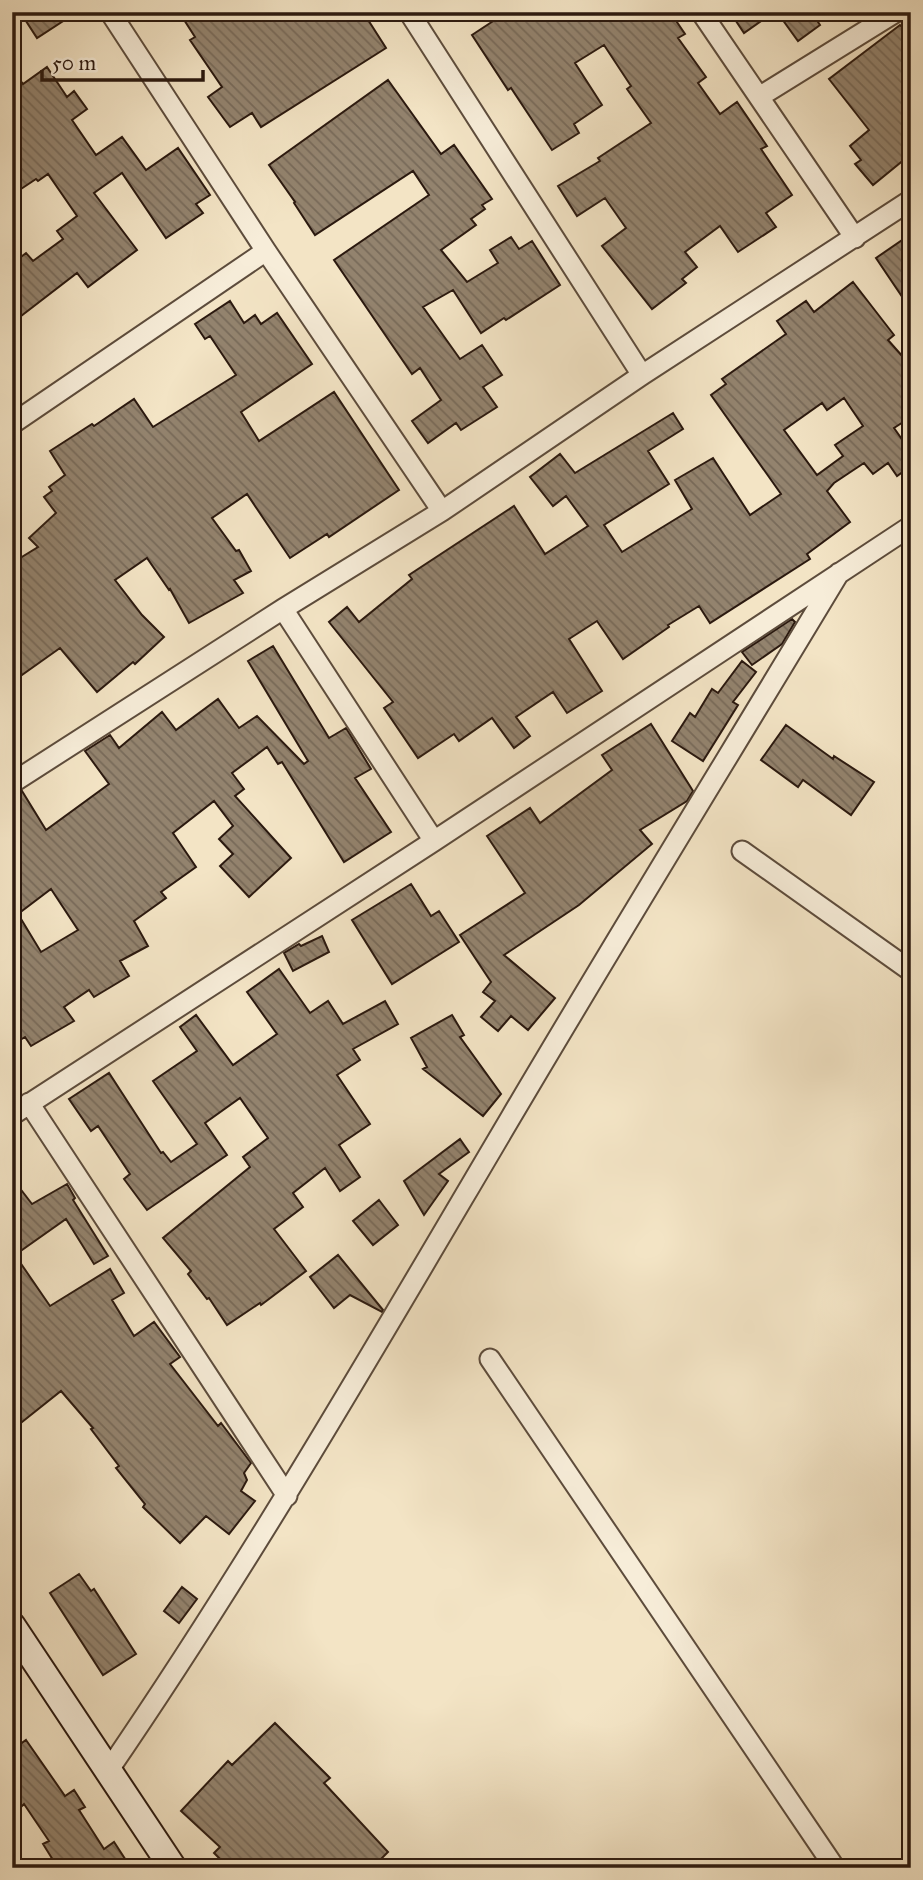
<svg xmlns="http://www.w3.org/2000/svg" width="923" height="1880" font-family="'IM FELL Great Primer',serif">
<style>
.building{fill:url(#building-back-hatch);stroke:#2b190f;stroke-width:2;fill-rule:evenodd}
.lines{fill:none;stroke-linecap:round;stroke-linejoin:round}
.street-casing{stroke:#5d4c3c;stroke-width:23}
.secondary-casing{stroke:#2b190f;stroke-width:30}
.street{stroke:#f7edd9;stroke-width:19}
.secondary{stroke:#f7edd9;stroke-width:26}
</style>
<defs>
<pattern id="building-back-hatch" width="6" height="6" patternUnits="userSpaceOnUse" patternTransform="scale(1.75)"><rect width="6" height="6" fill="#93836e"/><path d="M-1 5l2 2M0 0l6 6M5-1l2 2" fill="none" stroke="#786a59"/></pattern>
</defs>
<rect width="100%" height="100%" fill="#f3e4c5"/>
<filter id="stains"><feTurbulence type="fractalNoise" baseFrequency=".00286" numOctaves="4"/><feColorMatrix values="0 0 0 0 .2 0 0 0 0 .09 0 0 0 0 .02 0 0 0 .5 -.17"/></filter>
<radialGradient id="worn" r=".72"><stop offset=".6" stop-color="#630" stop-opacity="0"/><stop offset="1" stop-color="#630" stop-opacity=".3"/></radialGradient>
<path class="building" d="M41,12H77L37,38L26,21Z
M179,12H363L386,48L261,127L252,113L230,127L208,97L222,87L190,40L195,37Z
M507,12H670L685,34L678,38L706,77L698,83L720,114L737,102L767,146L761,149L792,195L766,213L776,227L738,252L720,226L685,252L697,267L682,279L686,283L652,309L602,246L626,228L605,198L577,216L558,186L600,161L598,158L651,123L627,89L631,86L604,45L575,63L602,105L574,124L579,133L552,150L511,88L508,90L472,35Z
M730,12H774L744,33Z
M777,12H831L818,22L820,25L798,41Z
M911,21V154L873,185L855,164L861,160L850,146L869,130L829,79L900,25L902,27Z
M47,67L67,97L74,91L87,109L72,120L96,155L122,137L146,170L178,148L210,195L196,204L203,213L166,238L122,173L94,193L137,250L88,287L77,273L12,323V264L26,253L33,261L63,239L57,231L77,216L48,174L38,181L36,179L12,195V69L23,84Z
M388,80L441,154L454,145L492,199L482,205L485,209L471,219L476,225L441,250L467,282L498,263L490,250L511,237L519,249L532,241L560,285L506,320L504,318L481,333L453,290L423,307L460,359L482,345L502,375L483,387L497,407L461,430L456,423L428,443L412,421L441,400L420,368L412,374L334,260L429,195L413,171L315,235L294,203L295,202L269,165Z
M911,234V310L876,258Z
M853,282L894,335L888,340L911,366V417L894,428L911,452V466L897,476L888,463L873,474L864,463L834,483L827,491L850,522L807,554L810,559L710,623L699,606L668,625L669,627L623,659L597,621L569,639L602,691L567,713L553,692L516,717L530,736L514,748L492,718L459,741L454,734L418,758L384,708L393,702L329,622L347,607L359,622L412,579L409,575L514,506L545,554L588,526L566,496L553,506L530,477L560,454L575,473L673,413L683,429L648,451L669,484L604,525L622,552L692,509L675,480L713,458L750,515L781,494L711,395L726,384L722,379L786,334L777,321L806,301L814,312ZM844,398L863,426L835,445L843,456L817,475L784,430L822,403L827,410Z
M230,301L244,323L255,315L261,324L277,313L312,364L241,412L259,441L334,392L399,490L329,537L327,534L290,558L247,494L212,518L236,551L239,550L251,571L234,580L243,593L189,623L170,589L169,590L147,558L115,580L142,615L164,637L135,664L133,662L97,692L60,648L12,682V563L38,547L29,538L56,513L44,497L52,491L49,487L65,475L50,451L92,424L94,426L134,399L153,427L236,375L210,336L205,339L195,324Z
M792,619L795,622L782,644L752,665L742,652Z
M273,646L329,738L346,728L351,736L371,769L355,778L391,832L344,862L282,762L278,764L267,747L232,773L244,789L235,796L291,858L249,897L220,866L233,854L219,839L233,826L214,801L173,833L196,867L161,892L166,898L134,921L148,946L120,961L129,976L94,997L89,990L64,1007L74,1021L31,1046L25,1037L12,1045V795L22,791L46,830L109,784L85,751L110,735L119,748L162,712L176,730L218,699L239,728L257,716L304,764L308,761L248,661ZM51,889L78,930L41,952L18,914Z
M742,661L756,672L733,702L738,705L703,761L672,741L690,713L695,717L712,689L718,693Z
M651,724L693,791L687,801L640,830L652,844L579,905L504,955L555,998L528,1030L511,1016L498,1031L481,1017L495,1001L483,992L491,982L460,935L525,893L487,836L530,808L540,823L612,770L602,755Z
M786,725L833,759L834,756L874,782L851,815L803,780L798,787L761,760Z
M411,884L431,916L439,911L459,942L392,984L352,920Z
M322,936L329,952L293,971L284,953L299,944L301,946Z
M279,969L310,1013L328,1001L343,1024L385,1001L398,1024L353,1049L360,1060L337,1075L370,1124L339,1145L360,1177L340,1191L325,1168L293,1193L303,1207L274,1229L306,1271L261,1305L260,1303L227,1325L209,1298L207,1299L188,1274L191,1271L163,1238L250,1167L243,1157L268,1138L240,1098L205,1123L227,1155L147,1210L124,1179L130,1174L98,1126L91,1131L69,1099L109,1073L161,1153L163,1152L171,1162L197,1144L153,1081L197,1051L180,1027L196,1015L233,1065L277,1034L247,992Z
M452,1015L464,1035L460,1037L501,1094L483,1116L423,1069L427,1067L411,1038Z
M460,1139L469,1152L439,1174L448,1181L424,1215L404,1181Z
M12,1178L32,1204L67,1184L75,1198L73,1200L108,1256L94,1264L66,1219L15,1255L50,1306L110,1269L124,1293L112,1300L134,1336L154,1322L180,1357L170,1364L218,1426L221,1423L251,1463L244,1473L247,1480L241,1491L255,1501L229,1534L206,1516L180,1543L143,1507L145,1504L116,1468L119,1466L91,1429L93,1428L61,1391L12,1430Z
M379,1200L398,1225L373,1245L353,1221Z
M338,1255L383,1310L382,1312L350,1295L334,1308L310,1277Z
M79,1574L91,1591L94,1589L136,1654L103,1675L50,1593Z
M182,1587L197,1599L179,1623L164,1611Z
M275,1723L330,1778L324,1783L388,1852L372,1868H229L214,1853L220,1847L181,1811L228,1761L232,1765Z
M26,1740L65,1796L74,1790L85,1807L79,1810L104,1849L114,1842L131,1868H58L43,1844L49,1841L24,1804L20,1808L12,1795V1784L19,1779L12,1769V1750Z"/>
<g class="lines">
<g class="street-casing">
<path id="street" d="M110,12L266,251L442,511
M409,12L642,375
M701,12L855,238
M759,97L896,12
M12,424L266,251
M283,609L434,841
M12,783L283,609L442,511L642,375L911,200
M742,851L911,971
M29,1103L287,1496
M12,1115L434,841L911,526
M490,1359L835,1868
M108,1771C253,1559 381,1337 511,1117C619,934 730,754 839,573"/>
</g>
<g class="secondary-casing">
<path id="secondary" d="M12,1626L173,1868"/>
</g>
<use href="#street" class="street"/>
<use href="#secondary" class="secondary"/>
</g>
<rect width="923" height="1880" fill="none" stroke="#f3e4c5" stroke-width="42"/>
<rect x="14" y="14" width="895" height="1852" fill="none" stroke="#2b190f" stroke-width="3.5"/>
<rect x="21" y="21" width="881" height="1838" fill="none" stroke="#2b190f" stroke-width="2"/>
<path d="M42 70v10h161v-10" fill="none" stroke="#2b190f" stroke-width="3.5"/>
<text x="52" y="70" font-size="21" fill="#2b190f" stroke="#f7edd9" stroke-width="5" paint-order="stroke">50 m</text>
<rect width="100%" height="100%" filter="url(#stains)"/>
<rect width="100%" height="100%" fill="url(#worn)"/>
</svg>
